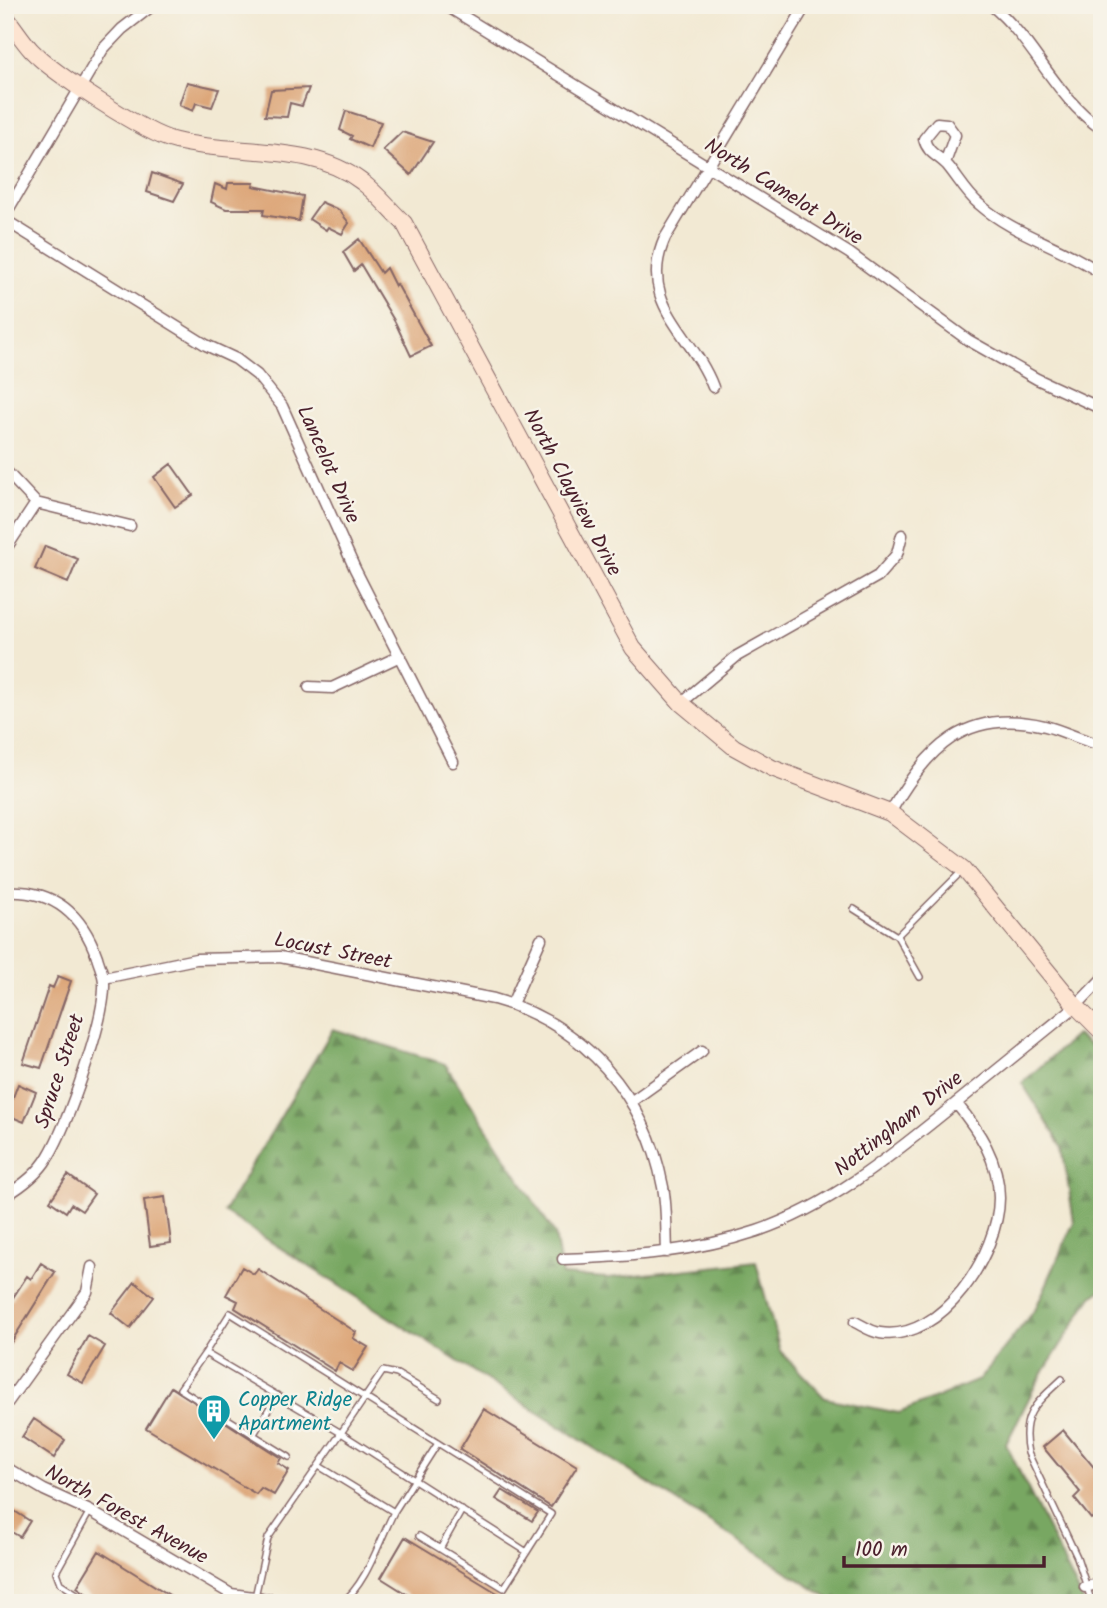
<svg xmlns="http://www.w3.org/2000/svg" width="1107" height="1608" font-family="Kalam,sans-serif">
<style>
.forest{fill:url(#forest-firs);stroke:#616346;stroke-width:2}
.building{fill:#dda77a}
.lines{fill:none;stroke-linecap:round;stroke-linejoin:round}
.lane-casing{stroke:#856666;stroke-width:8}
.street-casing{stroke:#856666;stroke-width:13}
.secondary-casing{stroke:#856666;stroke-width:18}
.lane{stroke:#fff;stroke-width:5}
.street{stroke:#fff;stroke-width:10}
.secondary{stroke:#fde4d1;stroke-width:16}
.labels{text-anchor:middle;stroke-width:5;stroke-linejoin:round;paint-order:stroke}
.street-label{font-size:21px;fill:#4a1f2b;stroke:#f7f3e8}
.culture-label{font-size:21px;fill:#0d838f;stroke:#f7f3e8;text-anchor:start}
</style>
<defs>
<pattern id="forest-firs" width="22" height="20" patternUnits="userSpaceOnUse" patternTransform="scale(1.75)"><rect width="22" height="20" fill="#78a762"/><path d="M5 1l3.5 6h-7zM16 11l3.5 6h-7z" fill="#648751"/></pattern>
</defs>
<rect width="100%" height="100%" fill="#f7f3e8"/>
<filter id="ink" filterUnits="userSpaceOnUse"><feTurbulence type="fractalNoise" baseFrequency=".0143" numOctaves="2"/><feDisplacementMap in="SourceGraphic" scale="14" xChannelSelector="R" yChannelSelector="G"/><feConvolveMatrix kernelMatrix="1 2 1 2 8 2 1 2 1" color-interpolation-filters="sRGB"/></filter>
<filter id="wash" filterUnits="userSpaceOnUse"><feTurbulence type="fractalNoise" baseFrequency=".00686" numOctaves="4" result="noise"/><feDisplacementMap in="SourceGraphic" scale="28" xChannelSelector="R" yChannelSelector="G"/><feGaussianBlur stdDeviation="1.57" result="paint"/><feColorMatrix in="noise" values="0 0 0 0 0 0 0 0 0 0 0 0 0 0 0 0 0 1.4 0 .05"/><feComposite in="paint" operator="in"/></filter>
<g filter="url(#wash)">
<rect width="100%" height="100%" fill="#f2e9d3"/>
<path class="forest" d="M333,1029L445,1064L555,1234L562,1275L608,1278L756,1262L780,1351L825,1398L899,1413L979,1380L1036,1308L1074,1222L1062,1146L1022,1083L1076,1035L1102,1054V1290L1092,1296L1036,1384L1006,1444L1084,1603H836L224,1212Z"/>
<g id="blocks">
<path class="building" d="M187,82L219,89L212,107L196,103L193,111L179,105Z
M309,88L302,106L290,103L287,117L265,116L271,90Z
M346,111L381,122L370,148L350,139L352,136L340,130Z
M402,132L433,142L411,175L383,150Z
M152,173L183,184L174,201L147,192Z
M228,183H254L253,186L303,196L299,221L263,215L264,209H226L211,202L215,184L227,189Z
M321,202L339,210L349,223L342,234L328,227L326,230L309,219Z
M359,239L381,273L386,268L395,286L397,284L431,346L411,356L395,322L361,265L354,271L343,252Z
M171,464L193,495L175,507L154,477Z
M45,546L78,559L68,583L35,569Z
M58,976L71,981L41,1068L23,1063L49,986L53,988Z
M18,1084L36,1092L24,1122L5,1114V1097L12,1100Z
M68,1175L94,1194L82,1211L71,1204L66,1212L50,1201Z
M165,1197L171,1243L150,1246L144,1200Z
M41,1263L55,1272L5,1352V1310L27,1276L31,1279Z
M242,1267L254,1274L258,1269L356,1332L353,1338L368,1347L353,1371L339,1363L335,1371L235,1308L238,1301L226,1295Z
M135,1282L154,1297L130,1328L111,1313Z
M88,1336L105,1346L83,1383L67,1374Z
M171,1387L281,1458L278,1463L289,1470L274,1495L261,1488L256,1494L146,1428Z
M484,1409L577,1466L551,1507L460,1449Z
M34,1419L65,1440L54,1458L22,1437Z
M1063,1430L1102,1477V1511L1091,1519L1074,1498L1080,1492L1043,1447Z
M502,1490L538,1512L532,1521L496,1499Z
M5,1505L30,1521L20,1537L5,1528Z
M405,1537L499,1594L494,1603H421L381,1578Z
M99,1551L182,1603H100L77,1587Z"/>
</g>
</g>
<g filter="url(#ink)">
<use href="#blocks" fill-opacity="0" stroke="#856666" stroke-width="2"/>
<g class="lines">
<g class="lane-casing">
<path id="lane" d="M854,909L897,936L920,977
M897,936L962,871
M205,1353L230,1313L551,1514L504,1588L419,1536
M1062,1379C1035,1404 1020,1415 1028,1453L1077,1557L1092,1603
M439,1399L397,1374L383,1371L341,1433L527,1552
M254,1434L277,1395
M319,1466L394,1512L438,1443
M90,1511L56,1572L60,1583L91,1603
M440,1549L462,1510
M255,1597L268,1538L341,1433L205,1353L180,1389L289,1457
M341,1603C366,1586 380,1539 394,1512"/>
</g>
<g class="street-casing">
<path id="street" d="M445,5L849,253L968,340L1037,379L1102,409
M991,5C1035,41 1054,97 1102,129
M945,163L955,135L947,124L937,123L924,139C928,154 938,155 948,166C958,178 967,194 979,204C1014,235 1063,246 1102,274
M5,215L103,49L122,29L153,5
M5,220L206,345L236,359L257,375L282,406L355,569L453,762
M713,387C692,332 636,303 665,238L806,5
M5,470L36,503L130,526
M5,550L36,503
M309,687L332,688L400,656
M681,703L737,656L878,576L897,554L902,535
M890,813C926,749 965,707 1045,726C1065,731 1082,741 1102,745
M5,892C53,889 82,914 97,957C99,965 104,974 104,983C106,1017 67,1126 48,1157C38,1174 22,1186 5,1196
M104,978L196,959L280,957L494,999C584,1024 646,1096 663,1187C667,1208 666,1230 667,1252
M512,1004L541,939
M632,1101L702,1051
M563,1259C629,1257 694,1252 757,1231C829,1206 886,1160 944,1113C988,1077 1032,1042 1076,1006L1102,979
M855,1322C863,1326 871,1332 880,1333C942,1343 999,1252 999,1198C999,1160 979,1131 956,1103
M5,1406L87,1292L92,1267
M5,1467L44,1490L90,1511L231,1594L269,1599L276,1603
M1085,1587L1102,1583"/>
</g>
<g class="secondary-casing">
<path id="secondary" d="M5,16C14,27 22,40 31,50C53,73 145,134 176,141C236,156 310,142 362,182C377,193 390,210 404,223L633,648L681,703L734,747L772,768L890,813L964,869L1076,1006L1102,1032"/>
</g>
<use href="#lane" class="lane"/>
<use href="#street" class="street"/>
<use href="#secondary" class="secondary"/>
</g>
</g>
<defs>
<g id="building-pin" transform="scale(1.75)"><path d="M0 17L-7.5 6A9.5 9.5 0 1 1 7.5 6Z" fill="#0f9aa8" stroke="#f7f3e8"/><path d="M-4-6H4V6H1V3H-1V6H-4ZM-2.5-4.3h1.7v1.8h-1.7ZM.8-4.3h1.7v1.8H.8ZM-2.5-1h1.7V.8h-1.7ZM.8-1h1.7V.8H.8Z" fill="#fff"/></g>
</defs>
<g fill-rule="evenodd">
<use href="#building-pin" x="214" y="1411"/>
</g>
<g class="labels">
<g class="street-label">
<text transform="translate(784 191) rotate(32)" y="7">North Camelot Drive</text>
<text transform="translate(329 464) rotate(66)" y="7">Lancelot Drive</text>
<text transform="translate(573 492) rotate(62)" y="7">North Clayview Drive</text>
<text transform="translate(333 950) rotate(11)" y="7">Locust Street</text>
<text transform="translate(59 1071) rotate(-72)" y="7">Spruce Street</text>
<text transform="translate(898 1123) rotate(-38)" y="7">Nottingham Drive</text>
<text transform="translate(127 1514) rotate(29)" y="7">North Forest Avenue</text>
</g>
<g class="culture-label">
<text x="238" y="1406">Copper Ridge<tspan x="238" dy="24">Apartment</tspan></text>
</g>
</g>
<rect width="1107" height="1608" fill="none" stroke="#f7f3e8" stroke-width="28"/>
<path d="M844 1556v10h200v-10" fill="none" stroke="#4a1f2b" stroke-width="3.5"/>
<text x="855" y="1556" font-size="21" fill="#4a1f2b" stroke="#f7f3e8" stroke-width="5" paint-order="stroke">100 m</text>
</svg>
